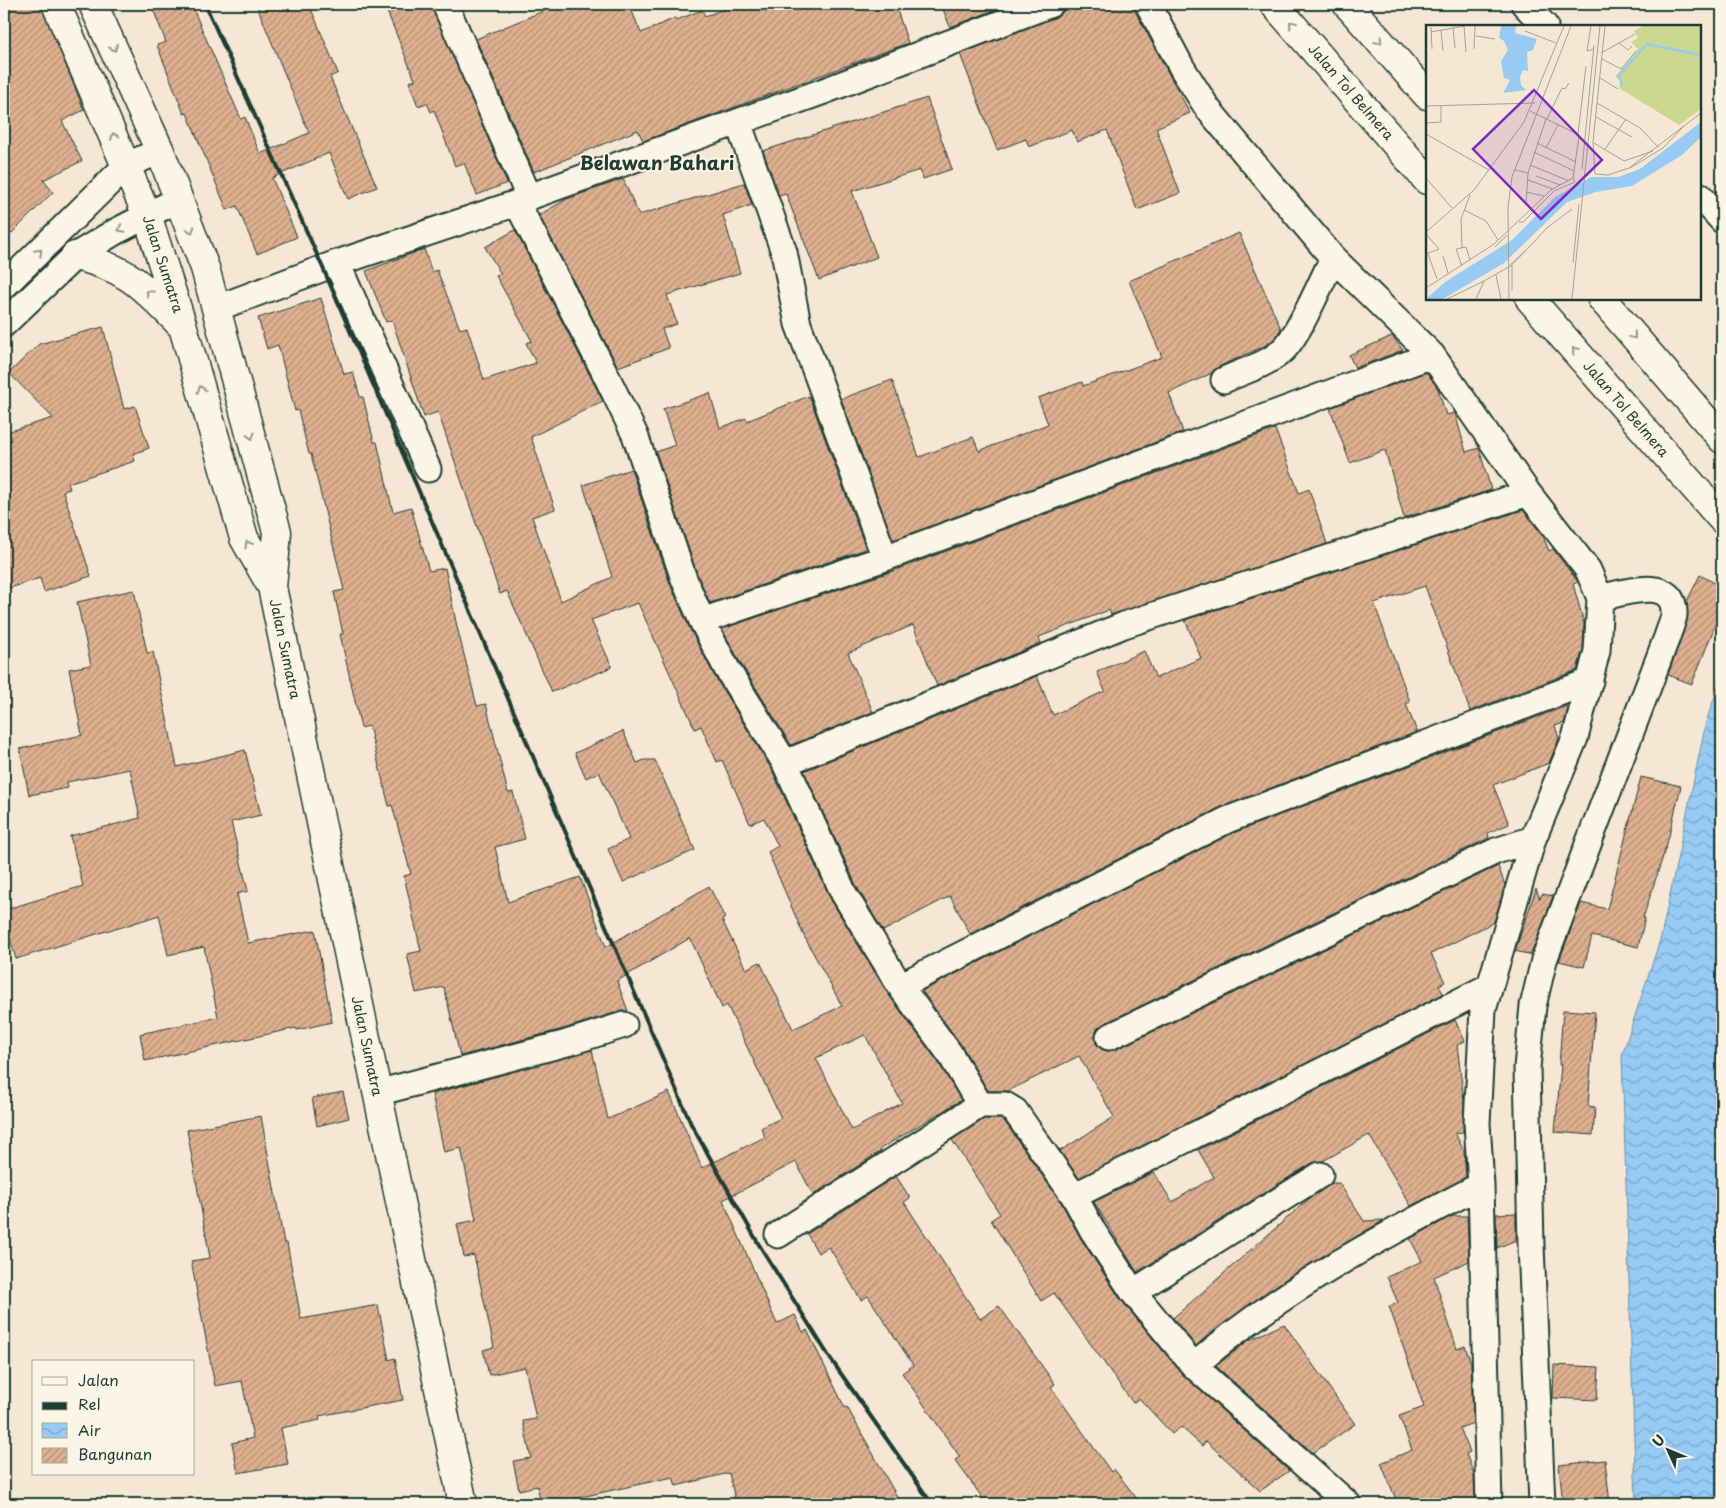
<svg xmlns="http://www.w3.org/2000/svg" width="1726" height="1508" font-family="'Playpen Sans',sans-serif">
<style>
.water{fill:url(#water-waves);stroke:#6792a7}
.building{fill:url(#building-hatch);stroke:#1f3d34;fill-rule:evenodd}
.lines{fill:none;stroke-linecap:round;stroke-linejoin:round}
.street-casing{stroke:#1f3d34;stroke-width:29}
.highway-casing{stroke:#1f3d34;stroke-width:31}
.street{stroke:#fcf5e5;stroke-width:25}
.highway{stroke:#fcf5e5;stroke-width:28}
.rail{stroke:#1f3d34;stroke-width:4}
.oneway{stroke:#8e998c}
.labels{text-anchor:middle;stroke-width:4;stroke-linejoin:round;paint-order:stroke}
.street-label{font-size:14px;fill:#1f3d34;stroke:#fcf5e5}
.district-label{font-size:19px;font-weight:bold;fill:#1f3d34;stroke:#fcf5e5}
.inset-river{fill:none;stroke:#97cbf4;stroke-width:2.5}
.inset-road{fill:none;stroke:#a0a394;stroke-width:1}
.view{fill:#7b2cbf;fill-opacity:0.15;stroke:#7b2cbf;stroke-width:2.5}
.inset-edge{fill:none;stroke:#1f3d34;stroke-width:2.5}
</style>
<defs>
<pattern id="water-waves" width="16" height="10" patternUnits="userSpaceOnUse" patternTransform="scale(1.25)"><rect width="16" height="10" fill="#97cbf4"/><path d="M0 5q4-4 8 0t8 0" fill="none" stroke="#7ba6c6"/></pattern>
<pattern id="building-hatch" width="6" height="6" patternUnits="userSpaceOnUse" patternTransform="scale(1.25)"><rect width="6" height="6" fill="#dfb090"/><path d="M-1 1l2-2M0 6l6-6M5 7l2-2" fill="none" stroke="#b49076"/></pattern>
</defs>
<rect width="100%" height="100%" fill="#f6e7d4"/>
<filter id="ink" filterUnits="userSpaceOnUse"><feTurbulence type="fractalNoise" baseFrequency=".02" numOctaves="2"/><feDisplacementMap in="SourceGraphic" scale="10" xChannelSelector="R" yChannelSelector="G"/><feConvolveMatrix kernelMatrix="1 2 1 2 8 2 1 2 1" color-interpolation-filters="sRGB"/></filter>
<g filter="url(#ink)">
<path class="water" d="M1722,675V1504H1636L1622,1055L1661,937L1706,722Z"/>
<path class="building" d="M4,4H41L84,110L62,121L82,161L43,180L53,192L4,241Z
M151,4H191L241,119L245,117L260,154L309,133L256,4H309L338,73L330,77L377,187L348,199L329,153L272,178L297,237L257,254L237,206L227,210L187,113L184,114L157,45L166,42Z
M384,4H431L507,183L477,195L464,163L455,166L434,110L431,112L427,103L418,106L409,82L415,80Z
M560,4H629L641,33L675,18L677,20L702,10L705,16L739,4H895L908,43L643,141L638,130L534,172L476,39Z
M941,4H1011L950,27Z
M1065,4H1134L1135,11L1190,113L1156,128L1180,193L1137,210L1107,130L1077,142L1072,130L1029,147L1026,139L997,150L960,54L1056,17L1062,13Z
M927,98L952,169L923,179L920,170L852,191L877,257L819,280L786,194L779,196L763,151Z
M623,179L639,215L744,183L752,205L723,215L740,273L667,295L677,324L662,329L669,348L618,367L539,215L567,199Z
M515,230L603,401L531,437L555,509L532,517L561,601L612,577L583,485L631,469L670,584L689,627L715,677L772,770L831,900L888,994L938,1062L961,1100L880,1149L881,1151L813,1195L796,1162L723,1200L777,1324L795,1315L803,1332L807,1330L845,1408L847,1407L901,1504H736L729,1473L676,1486L673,1477L549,1504H541L537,1486L519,1490L513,1461L531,1458L523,1421L536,1419L525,1367L489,1375L483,1350L494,1347L474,1255L464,1257L457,1224L476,1220L461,1148L444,1152L432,1094L592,1050L608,1119L669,1092L702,1168L765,1137L761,1128L781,1118L727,1005L722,1008L690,938L617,981L628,1011H620L563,1029L460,1056L444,987L416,993L407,954L421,951L404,876L411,874L392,805L389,806L369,726L361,728L340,634H343L334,592L344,590L311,454H309L298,410L295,411L278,345L267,349L258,318L321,298L344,374L353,372L360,397H363L374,442H377L393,512L411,507L429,571L445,568L457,627L477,706L486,704L508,793L513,792L525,839L495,847L508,902L580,877L606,947L709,886L725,918L722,920L746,969L760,962L793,1029L842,1006L804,936L768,852L778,846L764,818L750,824L722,760L717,762L701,726L695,729L638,603L591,620L612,667L552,692L507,591L500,594L438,412L424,417L392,320L386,322L366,271L424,249L432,272L437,270L460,329L467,327L484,380L536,363L526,343L532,341L496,276L501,274L485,247ZM865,1035L902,1103L852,1130L816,1058Z
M1239,233L1281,329L1273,340L1262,347L1218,367L1212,373L1169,393L1183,432L893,540L841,399L892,380L919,457L973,437L979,451L1048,424L1038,398L1082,382L1083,386L1162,357L1129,281Z
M103,327L124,409L135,406L149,448L133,454L135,461L68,483L70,489L63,491L91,576L44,592L40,578L4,590V433L53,418L9,373L39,344Z
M1392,336L1403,350L1355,368L1349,355Z
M1427,372L1438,389L1446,415L1455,413L1466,452L1479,448L1491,490L1404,518L1385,450L1350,463L1330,408Z
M710,393L720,428L746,418L747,421L809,396L866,549L710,603L697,574L656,452L675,445L663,409Z
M1275,429L1299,493L1309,489L1327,544L1111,615L1109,610L1039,637L1041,643L937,686L913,625L848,653L873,712L791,745L740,662L722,629L890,572Z
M1523,510L1543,536L1549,551L1553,549L1578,582L1573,584L1584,623L1583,649L1577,670L1470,711L1425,586L1374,603L1410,702L1406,704L1417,732L1221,807L970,934L950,896L883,931L857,887L804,771L1037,676L1053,715L1105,691L1097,672L1144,651L1156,678L1201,658L1185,620Z
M1700,575L1722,587V626L1716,623L1692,684L1668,675L1687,621V601Z
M134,590L147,653L153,652L177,767L245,750L261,815L231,822L248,891L237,894L248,943L315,930L332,1022L297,1030L296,1028L145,1061L140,1034L218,1017L204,947L168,955L159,915L116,929V928L16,959L4,919V910L83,886L70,836L140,818L130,769L67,782L68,788L29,795L20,749L82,735L69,669L91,665L77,602Z
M1569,705L1564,723L1555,726L1559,738L1549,763L1493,785L1509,824L1488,833L1489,838L1103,1024L1097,1029L1095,1036L1096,1044L1101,1049L1108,1051L1115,1050L1498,866L1505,885L1494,922L1431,954L1445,982L1439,985L1443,994L1079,1178L1060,1151L1114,1117L1079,1056L1008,1091H988L962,1046L922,991L1233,833Z
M623,731L637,763L644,760H655L695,850L623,882L608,849L629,839L599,772L586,778L575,753Z
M1641,777L1681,786L1667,844L1643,918H1645L1638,947L1592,936L1584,967L1559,961L1581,903L1607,909Z
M1536,889L1540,899L1542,894L1553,896L1531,955L1515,951Z
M1563,1010L1595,1012L1588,1106L1595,1107L1593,1135L1555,1132L1561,1065H1559Z
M1455,1020L1465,1041L1457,1045L1464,1100L1463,1132L1455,1133L1464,1151L1466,1177L1411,1206L1369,1135L1323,1161L1312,1163L1137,1272L1094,1202L1154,1172L1172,1202L1214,1177L1198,1150Z
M343,1092L349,1118L317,1126L312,1098Z
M261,1116L284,1243H287L301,1319L378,1305L389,1360L395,1358L403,1400L319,1416L320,1420L281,1428L288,1464L238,1473L232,1443L253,1438L242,1381L215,1386L191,1261L210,1258L187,1130Z
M984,1119H1001L1005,1122L1062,1204L1081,1239L1121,1300L1183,1375L1289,1471L1260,1491L1206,1441L1202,1446L1181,1427L1172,1434L1139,1398L1133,1403L1054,1293L1041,1301L991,1220L1000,1214L952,1140Z
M896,1176L910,1198L904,1202L980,1319L999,1306L1055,1384L1051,1387L1111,1472L1114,1469L1141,1504H987L955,1460L960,1457L902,1373L913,1365L868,1296L861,1300L829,1247L818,1253L807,1234Z
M1332,1183H1339L1364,1221L1384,1220L1287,1278L1251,1303L1196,1346L1173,1318L1310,1198Z
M1516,1213V1240L1497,1248L1496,1214Z
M1452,1216H1467L1469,1261L1434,1277L1457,1349L1465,1346L1471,1363L1473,1423L1460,1428L1470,1452L1466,1454L1474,1474L1475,1504H1398L1381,1463L1412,1450L1399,1416L1424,1407L1389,1306L1398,1303L1387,1277L1422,1261L1410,1239Z
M1284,1324L1355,1424L1313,1453L1216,1366L1249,1340Z
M1554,1365L1599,1367L1597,1400L1553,1398Z
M1605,1460L1610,1504H1563L1559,1465Z"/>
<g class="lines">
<g class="street-casing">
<path id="street" d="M445,4L529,197
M1148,4L1182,68L1208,109L1333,258L1432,355L1528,493L1588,570L1600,598L1597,651L1575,738L1533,839L1483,1010L1477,1123L1481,1185L1489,1504
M1524,4L1545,26
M738,122L784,252L798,324L885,558
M1700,196L1722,220
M517,203L602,367L635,435L684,579L702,621L727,669L785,763L844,894L900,986L950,1054L980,1105L778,1235
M337,263L428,469
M4,286L127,165L160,151
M217,308L337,263L517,203L529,197L824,91L1051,4
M4,324L75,256L113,233L179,199
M1224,380C1243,371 1267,365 1283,350C1299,335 1322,280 1333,258
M702,621L885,558L1432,355
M785,763L1124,625L1528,493
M900,986L1227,820L1590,681
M1109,1037L1496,851L1533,839
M377,1093L567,1043L624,1025
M980,1105H1005L1015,1111L1074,1196L1093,1231L1133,1292L1194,1366L1348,1504
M1074,1196L1490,986
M1133,1292L1320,1175
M1194,1366C1276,1293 1383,1236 1481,1185
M1542,1504L1531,1245L1527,1068L1533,1006L1544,960L1667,637C1669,630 1673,622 1674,615C1676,574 1622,593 1600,598"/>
</g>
<g class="highway-casing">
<path id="highway" d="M56,4L147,215L183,327L244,538L272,587
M93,4L160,151L205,268L277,532L272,587L463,1504
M1274,4L1427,180
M1347,4L1427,95
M75,256C130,269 142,286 180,324
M1530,299L1722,519
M1602,299L1722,439"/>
</g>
<use href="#street" class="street"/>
<use href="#highway" class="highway"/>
<path class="rail" d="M205,4L323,268L691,1124L758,1243L830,1358L932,1504"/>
</g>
<defs><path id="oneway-chevron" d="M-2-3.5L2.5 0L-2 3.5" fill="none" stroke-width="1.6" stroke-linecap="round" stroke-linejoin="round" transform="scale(1.25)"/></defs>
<g class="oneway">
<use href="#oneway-chevron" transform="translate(1292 24) rotate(-131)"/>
<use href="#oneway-chevron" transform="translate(1379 41) rotate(49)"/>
<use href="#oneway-chevron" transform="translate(114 48) rotate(66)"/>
<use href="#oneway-chevron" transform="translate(114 136) rotate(-114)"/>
<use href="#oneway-chevron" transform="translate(121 229) rotate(152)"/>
<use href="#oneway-chevron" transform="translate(191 230) rotate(70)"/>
<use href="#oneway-chevron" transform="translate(39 252) rotate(-45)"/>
<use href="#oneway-chevron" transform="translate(149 293) rotate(-135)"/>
<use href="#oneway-chevron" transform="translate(1633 336) rotate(50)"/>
<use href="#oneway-chevron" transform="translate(1575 350) rotate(-131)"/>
<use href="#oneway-chevron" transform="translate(201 389) rotate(-106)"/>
<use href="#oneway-chevron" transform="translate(251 436) rotate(75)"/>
<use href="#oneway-chevron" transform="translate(248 544) rotate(-119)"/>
</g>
</g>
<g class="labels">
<g class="street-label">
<text transform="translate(1351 92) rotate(49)" y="5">Jalan Tol Belmera</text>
<text transform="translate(163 264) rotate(72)" y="5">Jalan Sumatra</text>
<text transform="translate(1626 409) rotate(49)" y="5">Jalan Tol Belmera</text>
<text transform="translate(285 649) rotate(78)" y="5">Jalan Sumatra</text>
<text transform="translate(367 1046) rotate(78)" y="5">Jalan Sumatra</text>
</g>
<g class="district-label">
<text x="657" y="170">Belawan Bahari</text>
</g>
</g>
<g transform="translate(1426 25)">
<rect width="275" height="275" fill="#f6e7d4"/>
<path d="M217,1H275V84L253,100L193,63L195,56L189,52L212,24L205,17L212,13L208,6Z" fill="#cad98d"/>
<path d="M75,1H90L89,8L111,14L107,25L101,27L102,46L97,45L94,52L95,60L100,65L77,68L84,55L78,53L75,36L82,25L78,16L73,13ZM275,97V112L256,130L206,161L170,167L141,177L78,238L17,274H0L19,257L86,215L129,172L165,152H192L214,144Z" fill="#97cbf4"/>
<path class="inset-river" d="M196,61L193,50L221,19L275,30"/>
<path class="inset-road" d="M38,1L40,27M165,1L161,26L168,24M179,1L167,117L169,149L182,150L203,143L275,88M5,2L6,24M27,3L29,23M15,5L17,26M99,6L130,18M5,7L39,1M50,11L69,14M193,18L202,25L206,21M48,24L49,1M175,28L209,9M176,34L195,44L210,26M174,53L192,64M171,78L214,103L233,123M0,81L109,78M104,86L153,110M170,92L206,112M121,94L136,63L139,64L143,58M0,98L15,97V81M0,109L63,145M152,109L160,41M111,118L150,137M168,118L198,136L227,126M120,123L132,100M179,124L200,94M108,127L148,146M104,140L143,156M204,143L237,123L258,101M156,144L168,20M89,145L102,148L120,94M110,151L134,160M0,153L26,183M102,155L127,164M100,167L118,171M100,179L102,148M38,185L60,196L72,215M93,197H97L128,166L149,157L147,153M0,207L48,165L98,97L138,1M0,209L13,224L0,229M69,222L81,210M36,223L35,194L44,170M2,229L11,254M17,231L22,248M147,238L153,179M84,240L100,225M36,241L30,224L40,222L44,235M86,241V266M70,250L75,274M0,263L68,219L125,165L147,153L153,111M21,274L58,256M50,274L58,256L86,240L121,203L146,184M83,274L82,182L86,152L145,1M146,274L174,1"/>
<path class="view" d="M108,65L176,135L115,194L47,124Z"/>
<rect width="275" height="275" class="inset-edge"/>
</g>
<rect width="1726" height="1508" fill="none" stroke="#fcf5e5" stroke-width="20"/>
<rect x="10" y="10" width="1706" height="1488" fill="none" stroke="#1f3d34" stroke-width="2" filter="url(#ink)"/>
<rect x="32" y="1360" width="162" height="115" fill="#fcf5e5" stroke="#a4ab9e"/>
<rect x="42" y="1377" width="25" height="8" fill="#fcf5e5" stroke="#a4ab9e"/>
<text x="78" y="1386" font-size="15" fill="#1f3d34">Jalan</text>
<rect x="42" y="1402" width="25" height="8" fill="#1f3d34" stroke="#a4ab9e"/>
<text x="78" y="1410" font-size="15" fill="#1f3d34">Rel</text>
<rect x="42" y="1423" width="25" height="15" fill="url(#water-waves)" stroke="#a4ab9e"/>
<text x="78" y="1436" font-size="15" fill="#1f3d34">Air</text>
<rect x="42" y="1448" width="25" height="15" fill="url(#building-hatch)" stroke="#a4ab9e"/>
<text x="78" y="1460" font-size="15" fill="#1f3d34">Bangunan</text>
<g transform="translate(1668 1450) rotate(314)" stroke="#fcf5e5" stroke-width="4" paint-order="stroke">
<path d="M0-4L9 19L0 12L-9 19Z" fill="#1f3d34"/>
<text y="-8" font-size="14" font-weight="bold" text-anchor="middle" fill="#1f3d34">U</text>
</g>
</svg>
